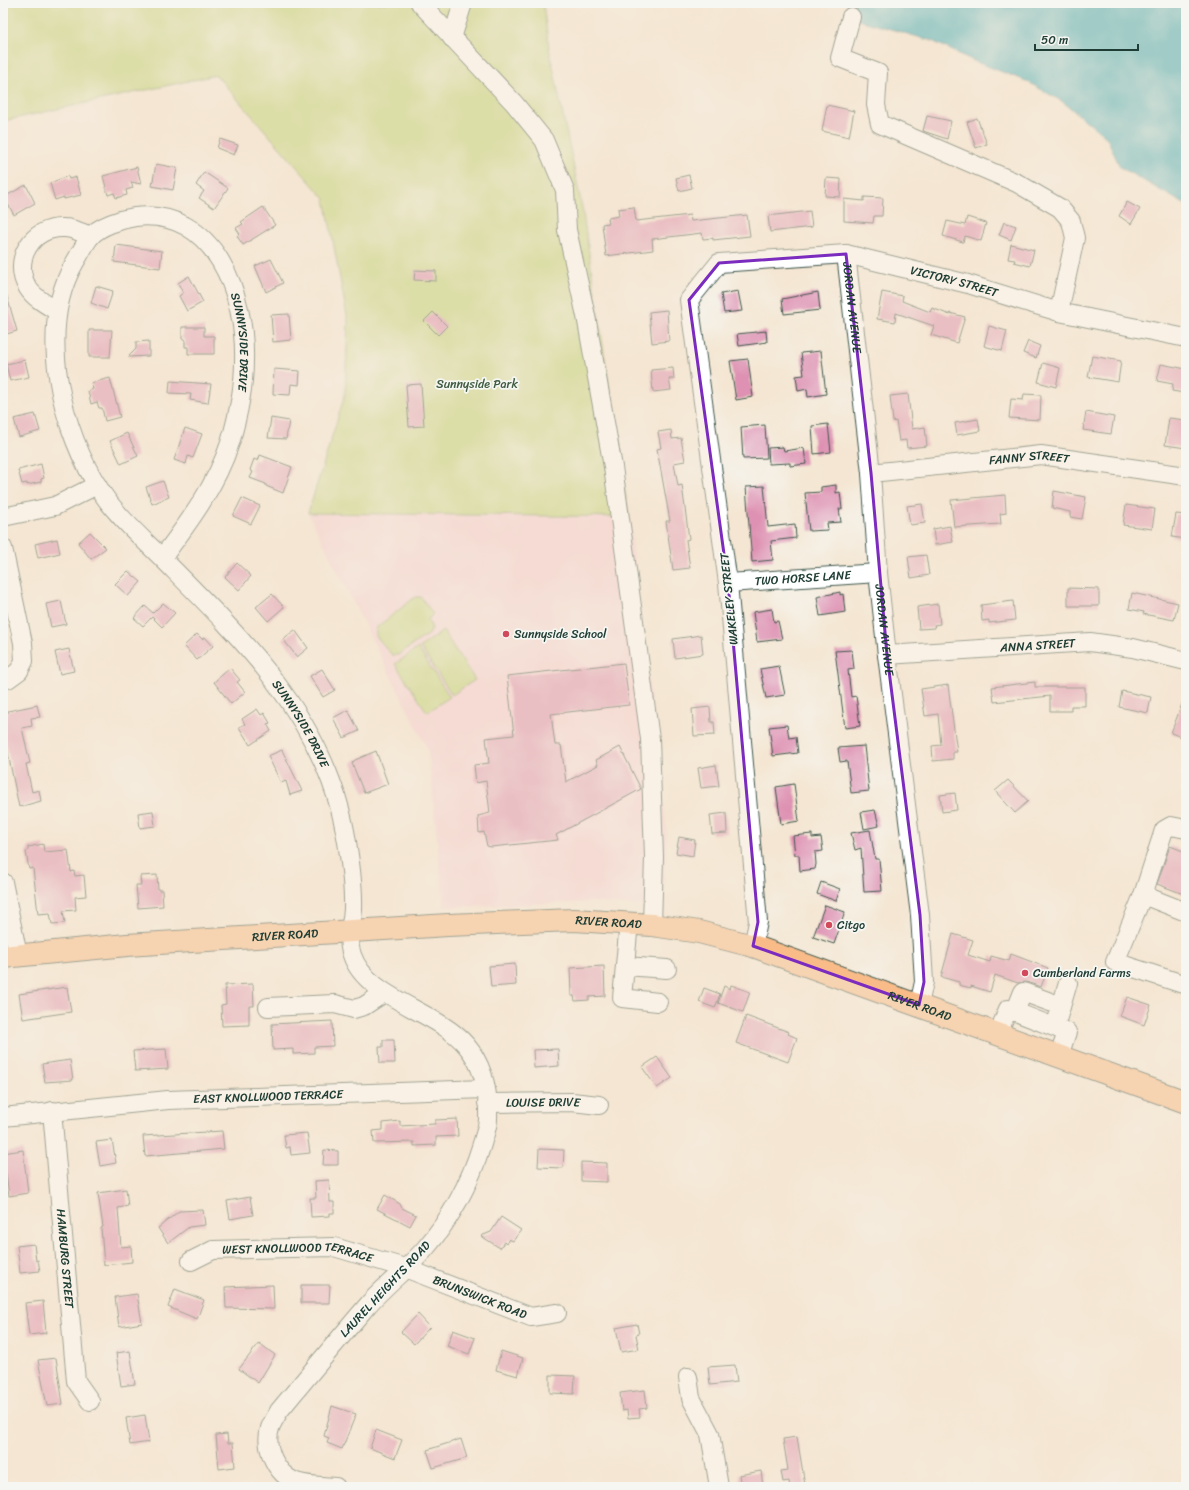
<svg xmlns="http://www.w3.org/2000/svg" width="1189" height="1490" font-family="Sriracha,sans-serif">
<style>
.built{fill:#f7cfd5}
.green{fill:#bfd477;stroke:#6f8856}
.water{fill:#3babb9;stroke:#2d7476}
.building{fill:#de91b2}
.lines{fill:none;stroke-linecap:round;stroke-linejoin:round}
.minor-casing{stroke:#3f564c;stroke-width:20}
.major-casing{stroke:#3f564c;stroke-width:24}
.minor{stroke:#fff;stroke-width:18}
.major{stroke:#f9bc89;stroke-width:22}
.marked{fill:none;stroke:#7b2cbf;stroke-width:3;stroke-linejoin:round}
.poi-dot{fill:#d1495b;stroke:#f6f6f2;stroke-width:1.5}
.labels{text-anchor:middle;stroke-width:3.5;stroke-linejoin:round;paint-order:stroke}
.street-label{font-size:12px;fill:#1f3d34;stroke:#f6f6f2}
.park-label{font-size:12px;fill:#3f5b41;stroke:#f6f6f2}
.poi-label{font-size:12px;fill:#1f3d34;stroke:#f6f6f2;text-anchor:start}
</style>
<rect width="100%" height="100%" fill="#f6f6f2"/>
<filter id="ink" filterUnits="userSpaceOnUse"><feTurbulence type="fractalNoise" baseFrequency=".025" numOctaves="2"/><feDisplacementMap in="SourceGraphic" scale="8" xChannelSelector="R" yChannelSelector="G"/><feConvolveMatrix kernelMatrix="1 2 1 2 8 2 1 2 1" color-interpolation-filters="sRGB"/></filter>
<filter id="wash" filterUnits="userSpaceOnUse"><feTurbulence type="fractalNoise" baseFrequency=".012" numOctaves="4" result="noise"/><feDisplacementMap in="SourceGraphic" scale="16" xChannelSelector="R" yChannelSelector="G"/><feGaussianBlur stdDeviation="0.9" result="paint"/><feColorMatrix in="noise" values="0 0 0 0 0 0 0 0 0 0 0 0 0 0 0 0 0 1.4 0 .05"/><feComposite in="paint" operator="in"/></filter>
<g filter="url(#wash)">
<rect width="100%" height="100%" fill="#f4e6d2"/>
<path class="built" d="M308,513L629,517L667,831L662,908L592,902L444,907L428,750Z"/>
<path class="green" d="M3,3H543L549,48L582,207L629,517L308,513L345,395L348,321L325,199L216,75L3,121Z
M415,597H421L433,614L428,620L432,628L430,633L398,655H392L376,636V628Z
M443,631L475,680L452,695L420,647Z
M418,648L450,697L427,712L395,664Z"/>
<path class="water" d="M849,3H1186V205L1120,167L1107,138L1063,102L1026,81L976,62L932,41L845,16Z"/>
<g id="blocks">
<path class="building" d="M827,105L854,111L849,137L822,131Z
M927,116L951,121L947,139L923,131Z
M977,118L987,144L976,148L967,122Z
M220,139L238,145L234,155L217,148Z
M156,164L177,168L173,190L152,186Z
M137,167L141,184L131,182L133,188L126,190L127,195L116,198L114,193L108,195L103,176Z
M204,172L228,188L214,208L199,198L204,191L196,185Z
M689,175L692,188L679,191L676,178Z
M68,176L69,179L76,177L81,195L64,199V197L55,200L50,183Z
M826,178L841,179L840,197L825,196Z
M26,185L35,203L14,215L4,197Z
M864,197L883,198L882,216H874L873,223L844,221V199L864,201Z
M1127,202L1140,209L1131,224L1119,216Z
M263,207L275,225L243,245L237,236L240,234L236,228L243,224L241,222Z
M634,207L636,221L690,215L691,221L747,215L750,236L713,240V238L703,239L702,233L652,239L653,250L606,256L602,224L609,223L608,218L619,216L618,209Z
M810,211L812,227L770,232L768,216Z
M967,217L986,223L981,241L965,236L963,242L943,236L947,221L965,225Z
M1004,222L1016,226L1011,240L999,235Z
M1011,244L1034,250L1030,266L1014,262L1015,260L1008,259Z
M116,245L162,251L160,268L114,262Z
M271,259L283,283L266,292L255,266Z
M415,270L436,271V281L414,280Z
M189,276L203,302L187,311L179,296L183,293L178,283Z
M96,286L113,291L107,309L91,303Z
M738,291L742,311L724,313L721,294Z
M818,292L820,310L784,314L782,299Z
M882,292L903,296L902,301L930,312L932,308L950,315V313L965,317L957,343L931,335L934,326L896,313L895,322L877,319Z
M3,293H6L17,331L3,335Z
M667,310L669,341L652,343L649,312Z
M433,312L447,326L438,335L424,321Z
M289,314L291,340L273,342L271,315Z
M989,326L1007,331L1002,351L984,346Z
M182,327H204V336H214V354H188V347H185V339H182Z
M89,330H112L110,357H89Z
M766,331L767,342L739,346L737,334Z
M149,341V356L128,357L136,349V342Z
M1028,341L1040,346L1036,358L1023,353Z
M821,351L826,394L808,397L807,389L798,391L796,376L804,375L801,353Z
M1092,356L1121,361L1118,382L1088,377Z
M748,359L753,397L736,400L730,361Z
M25,360L29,377L10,381L6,364Z
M1043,363L1060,368L1056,387L1038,382Z
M1161,364L1186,369L1184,393L1172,391L1173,384L1157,381Z
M673,368L674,379H669L671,390L653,392L651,370Z
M274,369L300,371L299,385L291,384L290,395L273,394Z
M110,378L120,417L105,421L102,408H99L97,402L91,404L88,391L93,389L91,383Z
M170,381L211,384L208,403L190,400L191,394L169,393Z
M421,384L424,426L409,427L406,385Z
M908,394L912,429L925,427L927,446L907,448L906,440L899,441L896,421L893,422L890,396Z
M1024,394L1041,395L1040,420L1009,418L1011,399L1023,400Z
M1086,412L1114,417L1111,434L1083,430Z
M35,414L40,431L19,437L14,419Z
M271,418L289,421L286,439L268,438Z
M1169,418L1186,420V448L1165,445Z
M978,419L980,431L957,435L955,423Z
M828,424L831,452L814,454L812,426Z
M765,425L767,458L743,459L741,427Z
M185,428L202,434L193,458L188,456L186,464L174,460Z
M671,430L672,439L681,438L685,461L674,463L678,486L682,485L689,539L686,540L690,568L673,570L666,521H670L657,449L661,448L658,432Z
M127,433L138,456L121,464L110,441Z
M783,447L784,451L804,448L806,464L790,466V463L769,464L768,448Z
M260,455L292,467L283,493L266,486V484L250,478L253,472L250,470L254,459L258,461Z
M41,464L44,478L41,479V482L27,485V483L22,484L18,470Z
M163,481L169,497L152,504L146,487Z
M836,485V493L840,492L842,509H839L841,522L827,523L828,530L809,531L805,493L821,492V487Z
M764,486L768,527L795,524L796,538L771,541L773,560L752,562L746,487Z
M1054,491L1086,497L1082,519L1070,517V512L1052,508Z
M1005,495L1006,513L1000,514L1001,524L954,527L951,500Z
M242,498L260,506L251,524L233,516Z
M922,504L925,523L910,525L907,506Z
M1126,505L1155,509L1152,529L1123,525Z
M1176,514L1186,515V539L1172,537Z
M950,526L953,542L935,545L933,529Z
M90,532L106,548L91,559L78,543Z
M57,539L60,553L38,558L35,544Z
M926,555L929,575L911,578L908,557Z
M237,563L251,576L239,590L225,577Z
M128,571L141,582L128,596L115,584Z
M1068,588L1099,589V606H1068Z
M840,592V595L843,594L845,612L820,616L817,597Z
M1132,593L1178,603L1174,620L1143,614L1144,612L1129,609Z
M272,594L284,607L268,621L256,607Z
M61,601L66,624L51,627L46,604Z
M1013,601L1015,620L989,623V620L982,621L981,605Z
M163,603L175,613L162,627L152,617L143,626L134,618L145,606L153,613Z
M938,604L940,624L934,625L935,628L919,629L917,607Z
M772,609L774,622L778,621L782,639L757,642L753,612Z
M295,630L308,648L297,657L283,639Z
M197,634L202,639L205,637L213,646L197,660L184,646Z
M701,635L703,654L675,658L673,639Z
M69,649L74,671L60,674L55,652Z
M852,650L854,669L848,670L851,697L856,696L860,726L845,728L835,651Z
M624,663L629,705L551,714L555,745H561L566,782L598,765L596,760L620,747L641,789L556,835L558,840L491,847L487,846L484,832L479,833L478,816L490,813L486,781L476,783L474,765L489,763L486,738L514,735L507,676Z
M779,666L785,695L766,698L760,669Z
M230,668L240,680L237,682L245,692L231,704L214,682Z
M322,669L335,690L323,697L310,676Z
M1035,682V687H1085V706H1071V711H1050V696L994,702L992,687Z
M948,685L957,752H953V759L933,761L932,746L941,745L938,714L925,716L921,689Z
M1122,691L1151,697L1148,713L1119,707Z
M1185,696L1186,697V739L1171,733Z
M37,705L40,717L31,718L32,726L22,728L30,763L26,764L32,792L39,790L41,801L19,807L3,729V714L8,713V711Z
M710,707L711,722H714L715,735L694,736L692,709Z
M257,709L261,715L264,713L270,723L267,724L271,731L250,745L239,727L245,724L242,719Z
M348,710L359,731L344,738L333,718Z
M787,725L789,738L796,737L798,753L773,756L769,727Z
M864,746L869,791L851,793L847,761L840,762L838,748Z
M282,750L302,791L290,795L286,781L281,783L268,756Z
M376,751L388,784L364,793L352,763L355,760Z
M716,765L719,786L701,788L698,768Z
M1008,780L1028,801L1015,813L995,791Z
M794,784L799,821L781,824L776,787Z
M955,793L957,810L942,812L940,795Z
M875,810L879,826L864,829L861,812Z
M153,811L155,826L140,828L138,813Z
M726,813L727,833L712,834L710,815Z
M870,830L875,859H879L882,891L864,892L861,848L855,850L851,833Z
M812,834V838L821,837L823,851L815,852L816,864L815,869L800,871L799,855H795L793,836Z
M679,837L695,840L693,856L676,853Z
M43,844L44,852L68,850L71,872L74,871L75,876L84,875L86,896L75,897L76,910L63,911L65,923L52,924L50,913L38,914L33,868L29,869L26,852L28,850V847Z
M1170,846L1186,852V895L1157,884Z
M157,875L158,890H162L163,906L138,908L136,885H141L140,876Z
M821,882L840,889L836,901L817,894Z
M825,905L845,912L834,944L813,937Z
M953,934L973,940L968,955L990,962L991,956L1009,961L1011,954L1048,968L1041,987L1026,982L1018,983L995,975L990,992L971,986V988L959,985V982L941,977Z
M515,964L516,985L491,987L489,966Z
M604,966L605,996L589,997V1000L575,1001L574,996H571L570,968Z
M253,984L254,1006H249V1025L222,1026L221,1005L226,1004L225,985Z
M731,985L750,992L743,1012L718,1003L724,986L730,989Z
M67,987L71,1012L23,1019L19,994Z
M704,988L720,994L715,1008L699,1002Z
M1127,997L1151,1005L1144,1025L1120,1016Z
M746,1016L789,1032L788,1034L797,1038L788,1062L736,1043Z
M332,1021L333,1046L314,1047V1053L293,1054V1049L273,1050L272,1024Z
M383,1040H394L395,1063H380L379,1047H383Z
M166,1049L168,1069L135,1071L133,1051Z
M558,1049L559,1066L534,1068L533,1050Z
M657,1057L672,1078L657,1088L642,1067Z
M70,1060L73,1080L45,1082L42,1064Z
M457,1119L458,1136L436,1137V1145L414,1146V1142L374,1143L373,1131L383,1130V1123L400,1121V1126L435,1124V1120Z
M222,1131L224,1149L145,1156L143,1136Z
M307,1133L310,1153L291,1155L290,1147L286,1148L284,1135Z
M112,1140L116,1163L100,1166L96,1142Z
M539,1149L564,1150L563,1168L538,1167Z
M23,1150L28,1193L9,1196L6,1173H3V1153Z
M324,1150L338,1151V1165H323Z
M581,1162L607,1163V1182L581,1181Z
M329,1180L330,1202H334V1213H330V1216L311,1217L310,1198H316L315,1181Z
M126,1189L128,1206L118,1208L121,1247L131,1246L132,1262L104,1265L101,1228L103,1227L98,1193Z
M385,1195L400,1204L402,1208L416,1215L410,1226L377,1209Z
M250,1197L253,1215L230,1219L227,1201Z
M203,1210L205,1225L189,1227L168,1243L158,1228L179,1211Z
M501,1217L521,1230L513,1241L509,1239L506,1244L504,1242L500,1248L481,1236L491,1232Z
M34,1244L36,1261L38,1260L40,1271L20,1273L17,1246Z
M273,1285L274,1309L226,1308L225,1287Z
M301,1285H330L329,1303H301Z
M175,1289L204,1300L197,1319L168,1307Z
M137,1294L142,1323L119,1327L115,1297Z
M43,1301L46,1333L29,1335L25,1303Z
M418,1314L430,1327L414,1344L401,1332Z
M637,1324L639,1334L636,1335L639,1349L621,1352L616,1328Z
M453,1330L475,1338L469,1354L447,1346Z
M259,1343L275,1355L258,1383L239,1369Z
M130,1351L135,1384L121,1386L116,1353Z
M501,1351L523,1358L518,1376L496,1370Z
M56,1358L63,1404L47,1406L38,1360Z
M735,1365L737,1382L710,1385L708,1367Z
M550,1375L575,1376L574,1394L550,1393Z
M645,1390L647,1408L639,1409L640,1417L628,1418L627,1410L622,1411L620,1393Z
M332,1406L356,1414L342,1449L327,1443L329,1438L324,1436Z
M145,1415L149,1442L130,1445L126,1418Z
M376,1430L402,1440L395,1458L370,1448Z
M227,1434L228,1443H233L235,1467L219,1469L216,1435Z
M797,1437L805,1485L790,1487L789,1481L783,1482L781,1471L788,1470L783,1439Z
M461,1439L467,1458L433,1468L427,1450Z
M761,1471L763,1487H741L739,1475Z"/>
</g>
</g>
<g filter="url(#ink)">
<use href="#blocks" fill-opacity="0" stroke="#3f564c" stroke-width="1"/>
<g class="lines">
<g class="minor-casing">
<g id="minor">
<path d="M420,3L514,103L544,140L565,190L567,230L586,316L613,467L650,739L654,857L652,925"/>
<path d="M851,17L840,58L878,73L876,105L880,124L1017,183L1060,208L1071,221L1075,238L1059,312"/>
<path d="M452,38L463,3"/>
<path id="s1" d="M846,254L871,473L878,573L887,655L920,915L924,982L919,1005"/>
<path d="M57,311C47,305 34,298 28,288C11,261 32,226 64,228C73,228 82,233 91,236"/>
<path id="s2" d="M871,473L1041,455L1186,476"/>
<path d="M3,517L55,506L97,485"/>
<path d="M3,548L23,643L24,661L19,671L8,679L3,680"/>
<path id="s3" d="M162,558C141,537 118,517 102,493C61,432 36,329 75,262C80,254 84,245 90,237C99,226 121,219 135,217C215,208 246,295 244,361C244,388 238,416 230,443C216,486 189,522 162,558C235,632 312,705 340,809C347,835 354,882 353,909C352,925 346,939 352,955C366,998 437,1011 466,1045C484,1066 489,1091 488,1119C488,1127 484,1136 482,1144C470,1183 450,1220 424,1250C406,1270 384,1286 367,1306C337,1341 308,1376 279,1411C276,1417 272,1422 270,1428C264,1448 276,1474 296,1482C308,1486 323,1486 336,1487"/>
<path id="s4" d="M728,583L878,573"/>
<path id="s5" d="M887,655L1090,642L1133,648L1186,661"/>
<path d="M3,882L18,955"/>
<path d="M1143,895L1164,830L1171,826L1186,829"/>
<path d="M1186,912L1143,895L1115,962L1186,985"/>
<path d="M629,922L622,998L658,1002"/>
<path id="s6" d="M753,946L758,922L728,583L689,300L719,263L846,254L968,284L1059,312L1186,338"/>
<path d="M625,966L667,969"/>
<path d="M268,1007L335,1004L354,1009L364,1006L384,993"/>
<path d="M1015,1012L1023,992L1061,1006"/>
<path d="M1058,1017L1068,983"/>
<path d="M998,1034L1008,1009L1067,1032L1059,1056"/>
<path id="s7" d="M487,1103L572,1102L599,1105"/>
<path id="s8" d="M52,1111L76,1381L90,1401"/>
<path id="s9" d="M3,1117L168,1100L485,1089"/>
<path id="s10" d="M191,1261L213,1250L334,1247L405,1268L531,1317L557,1313"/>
<path d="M688,1377L691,1398L710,1434L719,1487"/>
</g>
</g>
<g class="major-casing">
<g id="major">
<path id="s11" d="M3,957L127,945L448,925L574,920L652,925L699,932L753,946L1186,1102"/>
</g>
</g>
<use href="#minor" class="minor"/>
<use href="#major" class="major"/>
</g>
</g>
<path d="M0 0H1189V1490H0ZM846,254L871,473L887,655L920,915L924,982L919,1005L753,946L758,922L728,583L689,300L719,263Z" fill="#f4e6d2" fill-opacity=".55" fill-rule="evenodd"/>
<path class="marked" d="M846,254L871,473L887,655L920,915L924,982L919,1005L753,946L758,922L728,583L689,300L719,263Z"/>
<g class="poi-dot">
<circle cx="506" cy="634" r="4"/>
<circle cx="829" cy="925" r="4"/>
<circle cx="1025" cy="973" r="4"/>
</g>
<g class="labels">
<g class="street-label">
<text dy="4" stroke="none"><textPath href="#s6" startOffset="937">VICTORY STREET</textPath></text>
<text dy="4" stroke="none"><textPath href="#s1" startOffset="54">JORDAN AVENUE</textPath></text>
<text dy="4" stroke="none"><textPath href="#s3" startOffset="598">SUNNYSIDE DRIVE</textPath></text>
<text dy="4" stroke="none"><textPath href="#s2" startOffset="159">FANNY STREET</textPath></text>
<text dy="4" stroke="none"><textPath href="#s4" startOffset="75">TWO HORSE LANE</textPath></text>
<text transform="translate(729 599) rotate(-96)" y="4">WAKELEY STREET</text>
<text dy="4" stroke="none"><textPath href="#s1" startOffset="378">JORDAN AVENUE</textPath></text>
<text dy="4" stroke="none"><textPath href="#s5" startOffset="151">ANNA STREET</textPath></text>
<text dy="4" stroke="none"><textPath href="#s3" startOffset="1052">SUNNYSIDE DRIVE</textPath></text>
<text dy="4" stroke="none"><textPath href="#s11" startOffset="607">RIVER ROAD</textPath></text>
<text dy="4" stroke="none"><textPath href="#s11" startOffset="283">RIVER ROAD</textPath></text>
<text dy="4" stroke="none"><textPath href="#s11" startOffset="931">RIVER ROAD</textPath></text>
<text dy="4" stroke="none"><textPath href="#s9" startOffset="266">EAST KNOLLWOOD TERRACE</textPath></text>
<text dy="4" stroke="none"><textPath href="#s7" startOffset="56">LOUISE DRIVE</textPath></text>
<text dy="4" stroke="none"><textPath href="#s10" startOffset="110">WEST KNOLLWOOD TERRACE</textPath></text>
<text dy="4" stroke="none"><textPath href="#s8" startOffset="148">HAMBURG STREET</textPath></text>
<text transform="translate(385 1289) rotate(-47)" y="4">LAUREL HEIGHTS ROAD</text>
<text dy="4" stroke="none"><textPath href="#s10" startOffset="300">BRUNSWICK ROAD</textPath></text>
</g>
<g class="park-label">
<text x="477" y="388">Sunnyside Park</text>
</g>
<g class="poi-label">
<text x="514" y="638">Sunnyside School</text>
<text x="837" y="929">Citgo</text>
<text x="1033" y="977">Cumberland Farms</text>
</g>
</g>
<rect width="1189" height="1490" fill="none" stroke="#f6f6f2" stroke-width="16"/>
<path d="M1035 44v6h103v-6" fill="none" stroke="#1f3d34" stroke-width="2"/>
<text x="1041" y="44" font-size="12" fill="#1f3d34" stroke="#f6f6f2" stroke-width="3" paint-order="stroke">50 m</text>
</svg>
